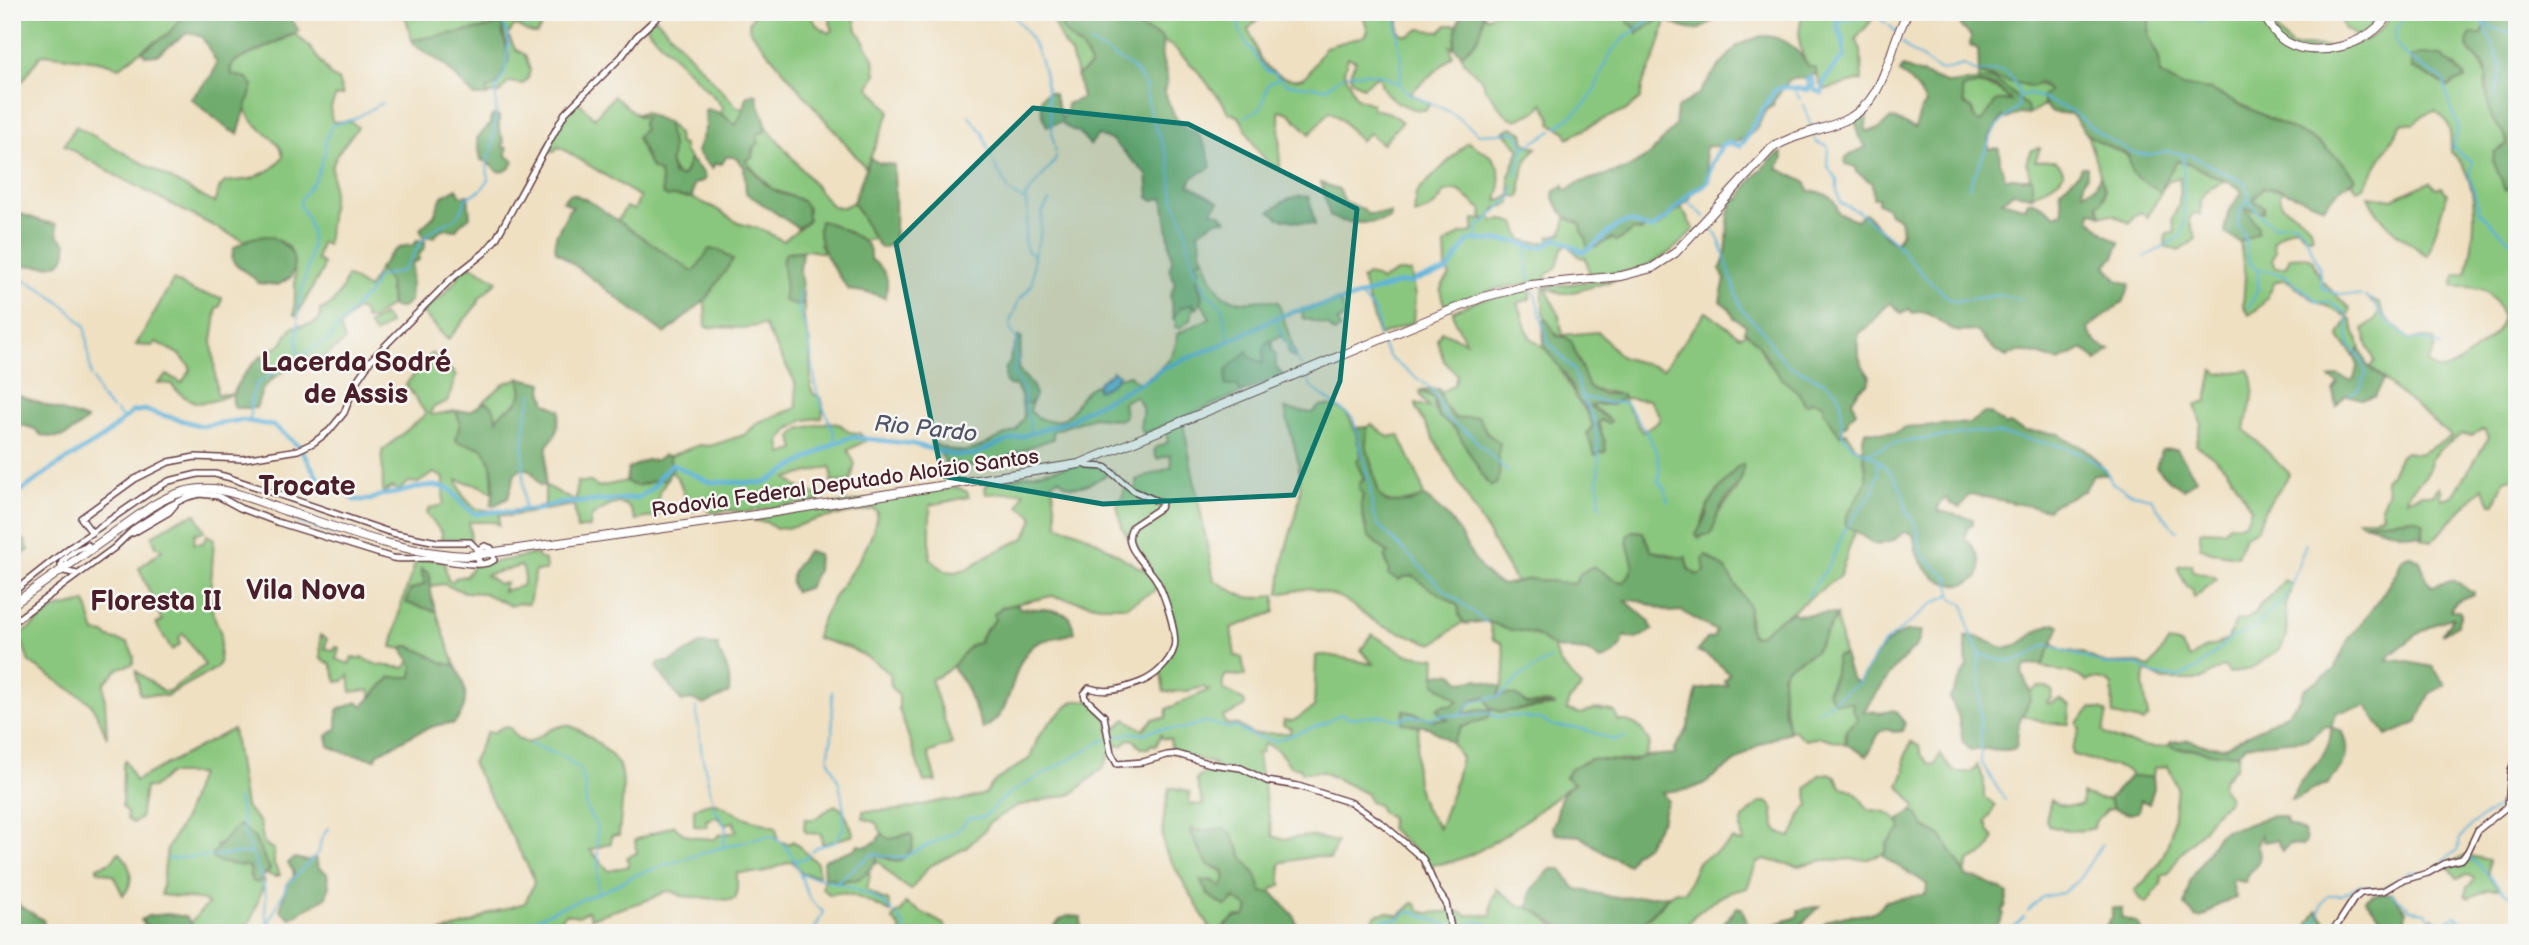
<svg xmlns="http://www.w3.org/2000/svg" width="2529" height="945" font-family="'Balsamiq Sans',sans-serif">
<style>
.green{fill:#8ac77e;stroke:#6a7354;stroke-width:2;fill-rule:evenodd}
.forest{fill:#6fac6d;stroke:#5c664c;stroke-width:2;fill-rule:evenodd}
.water{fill:#5eb3da;stroke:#546982;stroke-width:2}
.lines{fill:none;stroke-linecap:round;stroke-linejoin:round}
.stream{stroke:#5eb3da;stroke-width:2}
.river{stroke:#5eb3da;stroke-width:4.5}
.secondary-casing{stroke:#633c42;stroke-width:8}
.highway-casing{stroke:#633c42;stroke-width:10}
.secondary{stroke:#fff;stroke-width:5}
.highway{stroke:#fff;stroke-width:8}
.marked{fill:#0f766e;fill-opacity:0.2;stroke:#0f766e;stroke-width:5;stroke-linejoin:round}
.labels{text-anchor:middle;stroke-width:5;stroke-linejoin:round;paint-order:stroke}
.street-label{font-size:21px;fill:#4a1f2b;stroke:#f6f6f2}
.water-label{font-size:23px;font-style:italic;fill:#515368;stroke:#f6f6f2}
.district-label{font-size:28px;font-weight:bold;fill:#4a1f2b;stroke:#f6f6f2}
</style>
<rect width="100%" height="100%" fill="#f6f6f2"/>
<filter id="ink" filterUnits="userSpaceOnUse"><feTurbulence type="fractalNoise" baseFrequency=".0143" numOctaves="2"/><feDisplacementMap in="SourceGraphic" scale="14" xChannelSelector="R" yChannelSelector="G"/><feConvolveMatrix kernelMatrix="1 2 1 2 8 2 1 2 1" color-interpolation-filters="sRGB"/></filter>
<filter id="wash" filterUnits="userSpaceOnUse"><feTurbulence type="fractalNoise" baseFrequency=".00686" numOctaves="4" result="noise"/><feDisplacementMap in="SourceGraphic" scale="28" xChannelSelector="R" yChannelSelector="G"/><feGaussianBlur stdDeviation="1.57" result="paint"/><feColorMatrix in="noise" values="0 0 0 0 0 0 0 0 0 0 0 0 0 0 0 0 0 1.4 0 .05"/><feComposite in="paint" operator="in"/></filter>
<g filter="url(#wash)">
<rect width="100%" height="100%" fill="#efe0c2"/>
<path class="green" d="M12,12H187L168,34L146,47L120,67L98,61L45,54L41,55L24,79L12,90Z
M402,12H533L542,26L537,34C529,36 523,27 514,26L508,35L515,49L525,55L530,70L528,78L523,84L508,82L501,92L487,95V89C495,87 499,84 502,75C503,72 506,69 507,66C514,51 500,37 503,22L487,28L412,40L407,21Z
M756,12H772L785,17L789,12H808L816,24L829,33L833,30L830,23L831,12H853L857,30L874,59L876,74L869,87L890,111L866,168L750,31L749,22Z
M1048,12H1084L1063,21C1071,34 1088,52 1090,66L1077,76L1071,54L1064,45Z
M1087,12H1266L1248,29C1254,39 1255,50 1261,60C1269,73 1295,87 1308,74L1325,47L1365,36L1368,31L1362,12H1399V31L1403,35H1410L1420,29L1440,32L1447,25H1457V29L1454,48L1450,46L1453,56L1410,93L1428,103L1429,105L1426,110C1409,111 1382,98 1380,79L1377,76L1363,87L1351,80V71L1356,61L1348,57L1344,71L1356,98L1372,104L1373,109L1390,113L1402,122L1382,144L1369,133L1360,141L1343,121L1330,111L1310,134L1289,113L1279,110L1280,168C1258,162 1250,134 1239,117L1228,112L1223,103L1195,68L1172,46L1164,42L1159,35Z
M1483,12L1487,18L1494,12H1632L1628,17L1638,33L1668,14L1655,58L1643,83L1640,99L1625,111L1604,119L1568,138L1566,132L1551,124V119L1543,103L1537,111L1517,120L1507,116L1484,87V82L1465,63L1461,54C1478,43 1482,33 1483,12Z
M1804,12H1873L1876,15L1856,39L1861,50L1862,80L1823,90C1818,83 1819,74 1813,67H1809C1798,51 1796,31 1804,12Z
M2150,12H2260L2291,46C2328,46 2375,53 2392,12H2465L2487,23L2482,34L2479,35L2481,61L2487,76L2485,83L2490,115L2507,136V144L2493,160L2505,190L2517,185V411L2515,413L2517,415V477L2504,480L2495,504H2491L2483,487L2432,541L2422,538L2424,534L2414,518L2363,523L2358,519H2373L2383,515L2381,506L2388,491L2385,480L2391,474L2400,455L2406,452L2419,454L2452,437L2384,380L2371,367L2375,361L2369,349L2363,329C2368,323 2384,317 2377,307C2374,304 2371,302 2369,299L2379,302L2386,318L2409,339L2429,338L2435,341V349L2428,362C2431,366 2435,369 2441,370C2453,370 2495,337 2500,325C2505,314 2495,298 2486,292C2477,286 2464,287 2454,287L2453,282L2456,275L2466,273C2476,238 2482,178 2451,152C2451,135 2451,120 2435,111L2422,116L2413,124L2402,123L2364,187L2357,190L2351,181L2355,177L2341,160L2318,142L2211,90L2181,87L2160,74L2159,58L2148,35ZM2448,62L2456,67L2457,71L2464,76L2449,87L2431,77ZM2481,430H2484L2489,437L2453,496L2442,499L2440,494L2442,491L2439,487L2432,495L2422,494L2407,500C2409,483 2434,479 2430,460L2439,450L2462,434L2472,435Z
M2336,12H2385L2381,19L2359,38L2344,28L2340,16Z
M655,17L736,106L744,110L736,126L720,113L723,108L717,100L650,32L646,25Z
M295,34L308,45L332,77L338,80L343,95L336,96C331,104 329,114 333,122L350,121L358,127L337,154L332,167L333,191L327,245L321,242L317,260L323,263L322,271L297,315H294C295,301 297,261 290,249C287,245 282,242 277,240C266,235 256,236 245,241L227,233L115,175L64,145L76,126L214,203L220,187L225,182L251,179L272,169L283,157C283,134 232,124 250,94L232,75L230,69L234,62Z
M1979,73C2001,86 2029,74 2050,92L2048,106H2042L2028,115L2027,106C2009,93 2003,79 1979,80Z
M1976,84L1998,89L2011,101H2000L1982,122L1976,121L1972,109L1964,103L1962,88Z
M614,96L639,117H644V129L637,137C642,151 648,164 661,173L663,194L692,198L715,208L738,223L763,230L783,241L808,221V208L799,199L772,189L748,164L746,160L752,157L756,134L764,132L766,126L832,206L842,208L853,202L874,239L864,241L834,225L820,244L825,253L807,250L787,252C779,266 787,274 785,288C785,292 783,296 783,300L797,306L804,304V320L810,343L811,388L813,394L819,396L823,404L822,418L804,420L792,428L791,427L780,441L782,454L795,450L792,437L799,429L830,422L841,425L849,432L859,433L867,440L848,450L855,464L850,482H831L832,474L830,467L787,478L797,487L819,496V501L744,512L729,510L712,513L707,510L708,500L701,497L695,510L689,511C684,498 683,480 671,472L670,456L699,445L710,446L744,435L759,422L797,408L795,382L764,325L744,328L706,327L705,300L732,260L695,272L692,271L617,221L626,207L634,210L640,197L561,148L558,147L554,151L545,150L565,114L578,101L594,118Z
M668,123L678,134L679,144L684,145V151L690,159L684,174L680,177C664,169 668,140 668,123Z
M1512,127L1523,133L1525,143L1537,148C1522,158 1521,178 1521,196L1517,197L1511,195V204L1496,208L1491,217L1493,221L1504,220L1515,223L1521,239L1530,242H1549V237L1562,233L1566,218L1581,224L1582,233L1587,238L1590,248L1612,238L1618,241L1634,230L1642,231L1643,228L1658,227L1681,207L1694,230C1656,269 1642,270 1590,276L1586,258L1580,257L1568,245L1562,248L1557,267L1546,275L1545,280L1492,290L1446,308C1439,291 1437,290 1450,276L1446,268L1445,244L1460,234L1473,232L1474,219L1485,220L1482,216L1483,211L1458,190L1444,192C1438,206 1428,211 1414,215L1416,193L1468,142L1492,157L1499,168L1500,188L1497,201L1503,200L1511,195L1509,176L1520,149L1504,131Z
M2087,134C2092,136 2095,141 2101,143C2119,152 2130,148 2132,172L2161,192L2147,218L2141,212L2134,216L2130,223L2114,215H2101L2097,204L2104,198L2105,189Z
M2037,148H2040L2035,161H2055C2079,178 2043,187 2032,196V178H2029L2030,173L2026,163L2032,150Z
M2177,161L2194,166L2225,182C2204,190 2199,193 2201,214L2194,213L2189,219L2196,239L2179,251L2165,246L2166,234L2175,233L2172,219L2179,205L2180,177L2170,180L2162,190L2166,178Z
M2430,182L2436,188L2442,187L2447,194L2428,256C2405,240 2379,223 2368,196L2393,199Z
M2263,188L2283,191L2280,195L2282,205C2295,216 2311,218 2312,237L2304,236L2298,227C2286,228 2280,234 2273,243L2275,251L2272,260L2276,267H2286L2290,257L2305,256L2312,260L2321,280L2350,309L2348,317L2314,300L2285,279L2275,282C2268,296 2263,307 2249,315L2243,306L2245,277L2240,241L2258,233V227L2246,209L2264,207L2253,200Z
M1202,252L1211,278L1223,296L1241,302L1264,300L1278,302L1297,359L1289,355L1287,344L1281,336L1267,342L1263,363L1251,358L1247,352L1226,371V386H1238L1241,393L1144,434L1140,427C1142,413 1146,408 1135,396L1123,402L1125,416L1120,420L1094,417L1053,431V439C1017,449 983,475 945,463L944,458L930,442C973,463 978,443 1016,431L1024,417L1022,403H1032L1030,411C1036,417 1041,420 1049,421C1079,422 1072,395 1095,385L1098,389L1105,388L1118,378L1130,375L1134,380L1140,383C1160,369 1177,359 1177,334L1210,318L1201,302L1202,296L1195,261L1202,260Z
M470,265L497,281L478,300L479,302L448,340L422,312L441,297L458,278L457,275Z
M379,269L389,282L391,305L371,320L366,319L361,310H356L340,327L345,341L312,366L305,357L273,379L274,369L260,357L282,344L292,327L312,324L320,319V310C336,305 342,290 347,276L368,289Z
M1397,272H1411L1415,297L1413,322L1379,336L1362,280L1367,275L1376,277L1380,281Z
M1623,278L1570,293H1561L1546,288L1559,316L1563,335L1598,332L1621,357L1663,369L1706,312L1740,336L1746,333C1760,339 1759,349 1766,359C1770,365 1776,372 1781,377C1788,385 1796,387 1802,397L1822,402L1840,435L1847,433L1856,448L1864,450C1862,460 1866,465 1866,474C1867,490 1855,504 1847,517L1851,528L1855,530L1840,576L1758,636L1750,634L1749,607L1725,569L1706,566L1705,572L1697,575C1689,571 1687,564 1680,559C1672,553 1660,552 1651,551L1643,533L1633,531C1631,537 1628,543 1629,549C1634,565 1636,568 1624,582C1610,582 1604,569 1591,567L1578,577L1575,584L1529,579L1516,582L1416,408V403L1429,408L1420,394L1421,391L1434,398L1435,411L1456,430L1486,481L1498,460L1496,441L1487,433L1478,416L1457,420L1443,404L1441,392L1454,385L1457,375L1444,361L1437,340L1441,331L1466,342L1455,322L1453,311L1479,300L1531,287L1530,299L1518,303C1524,315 1523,327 1531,338C1535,342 1540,344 1544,348C1560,362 1565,381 1576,398C1582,407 1590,414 1593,425L1587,433L1595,455L1605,451V442L1598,423L1601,420L1608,423L1611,421L1590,405H1612L1623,397C1612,388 1599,396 1586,385L1580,363L1572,344L1552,331L1543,313V287ZM1625,398L1649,400L1660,416L1658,422L1642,432L1624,401ZM1736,468L1743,473L1737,490L1719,512L1711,534L1703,535L1701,538L1699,531L1708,506Z
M173,280L195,292L222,298L220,307H217L212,341L217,394H232C204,405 192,409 171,384L158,383L167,375L182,383L191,368L180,355L156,342L152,346L136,345Z
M1339,300L1346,315L1337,322L1340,329L1334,332L1329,326L1303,318L1302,310Z
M1194,304L1191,319L1180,328L1175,327L1176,322L1173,318C1178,309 1183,304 1194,304Z
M383,315L390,324L375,334L368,325Z
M2348,318L2352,321C2352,332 2359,339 2361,349L2355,353V357L2340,339L2339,335Z
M432,353L456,375L448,401L434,407L430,413L432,415L456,411L460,423L457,442L482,448L491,460L493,493L481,486L457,480L463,496L474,508C489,512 532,512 545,505V486C557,489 564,499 576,500L577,482H590L599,487L626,481C640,493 651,475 666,481L659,493L658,516L635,520C627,491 608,506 591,517L590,527L577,529L574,505L509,516L499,515V525L494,522H469L471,540L441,539L442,533L426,513L430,508L443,505L444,478L434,473L418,483L409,482L398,491L392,487L383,493L382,451L426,414L406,384Z
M2213,370L2219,374L2249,370C2260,390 2248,409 2245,430L2290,474L2265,509L2258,528L2245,536L2237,556L2211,552L2200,547V532L2203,530L2224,531L2230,524C2245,527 2246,523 2251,509C2233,478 2229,465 2196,445L2201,424L2195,405L2207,401Z
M520,378C519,385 523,388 521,395C517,408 506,408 497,420L482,403L505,383Z
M1322,405C1346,406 1351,416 1357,437C1359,447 1362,455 1358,465L1364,478L1359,484L1363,494C1361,503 1363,525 1367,533C1370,541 1382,547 1388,553L1385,558L1389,571L1399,580L1403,577L1414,576L1458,606L1459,615L1463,622L1433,644L1380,625L1342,598L1309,588L1279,594C1281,576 1283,558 1288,541C1294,521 1301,504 1300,483C1300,458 1290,434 1285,409L1312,413Z
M1183,423L1214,580C1241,595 1243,602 1275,595V612L1231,628L1235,656L1242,657L1245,676L1226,675L1223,680V689L1244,701L1245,705L1243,708L1223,717L1226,724L1238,725L1252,734L1289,733L1292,729L1283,725L1284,720L1293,721L1314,707L1316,656C1328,652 1358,662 1373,664L1361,650L1372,634L1405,654L1436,658L1435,684L1459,700L1452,706L1443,705L1441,715L1448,719L1434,720L1404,710L1409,723L1419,727C1416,755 1412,779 1423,805C1426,813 1435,821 1439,828L1453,790L1461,758L1452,743C1460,722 1471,724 1489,716L1482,709L1462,715L1473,700L1485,697L1490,708L1500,712L1554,706L1551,703L1526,704C1513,690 1511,696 1495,696C1508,684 1506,659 1502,643L1493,639L1489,621L1506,629H1519L1543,638L1553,647L1560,663L1582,687L1568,702L1567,710L1582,714C1592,707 1604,709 1615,712L1618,721C1636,720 1642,728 1650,744L1645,756C1617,770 1588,745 1565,777L1574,783C1541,808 1476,865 1435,864L1432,867L1390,828L1391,817L1381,812L1378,805L1370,802L1367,794L1323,772H1301V768L1290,766C1283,756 1276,745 1264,744L1261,753H1257L1273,837L1285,839L1309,836L1337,842L1330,859L1317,856L1283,862L1280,864L1281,885L1272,889V892L1262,893L1257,877L1242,856L1239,847L1211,829L1202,831L1191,829L1198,848L1208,865L1223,871L1225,879L1223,886L1221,887L1202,884C1208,896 1214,900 1225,906L1234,898L1249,907L1245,916L1234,918L1218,933H1213L1166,852C1158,831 1166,809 1169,788H1176L1178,791L1181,789L1190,793L1189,804L1203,805L1196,779L1215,764L1172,752L1170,739L1162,738L1161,735L1156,746L1152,744L1148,748H1141L1134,740L1128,739L1124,745L1113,746L1104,767L1072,794L1017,806L989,823L986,829L966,848L928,867L911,890L896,880L879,862L876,863L877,855L897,862C909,855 913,850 912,836L906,834L892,840L885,838L876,823L863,818V811L900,810L945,800L958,801L985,794L994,782L1030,758L1038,737L1051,721L1074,701H1090L1105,711L1111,732L1126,719L1143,730L1153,719L1166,718L1167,709L1209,690L1203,687L1188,691L1164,692L1160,668L1171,654L1176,631L1163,586L1127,606H1100L1052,596L1002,607L994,614L995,620L984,632L979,642C961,652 953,673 931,679L952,744L928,753L936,781L924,782L899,709V696L891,687L890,674L872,660L850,648L816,638C826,592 873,559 877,512L874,509L818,519L793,527L776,529L766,522L755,521L752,516L957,487L967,492L969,497L930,505V559L945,571L956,572L969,568L988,555L1025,538L1033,519L1032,515L1019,506L1024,492L986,494L985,489L988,483L1085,463L1113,471C1097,480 1075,496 1059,479L1052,482L1058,526C1091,532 1116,556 1144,570V564L1122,527L1117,505L1120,503L1126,485L1136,490V480L1172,467L1170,455L1157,459L1154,451L1157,447L1168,442L1166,431Z
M1371,424L1388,437L1399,435L1420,480L1424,496C1410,502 1390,510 1379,494L1366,444L1367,427Z
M196,514L204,530V532L195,533L194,543H203L207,535L214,539L210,596L213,614L221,634L219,664L215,669L166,696L140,694L136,671L163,691H169L205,665L183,633L179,638L180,644L172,650L156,624L162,621L139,568L162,550L156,546L152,536L180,519Z
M24,539L29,550L14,559L12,544Z
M537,554L538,558L545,560L546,571H535L529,604L519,603L511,606L484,593L465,592L443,584L431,586L430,575L421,572L425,584L413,590L407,603L436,611L455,665C442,666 423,650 409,646L402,649L392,647L401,605L417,558L444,561L448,580L453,582L455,578L466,576L473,566ZM521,566C526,573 525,579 522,586L503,591L506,583L499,584L486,575Z
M2192,564L2193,571L2215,577L2217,579L2194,598L2192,589L2187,587L2178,569V566Z
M2284,580L2292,584L2286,606L2287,636L2280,649L2251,669L2229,673L2224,666L2200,680H2164L2146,671L2143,684L2148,717L2143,722L2113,715L2112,686C2107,680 2093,676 2087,682C2072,669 2056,673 2041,666L2053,643L2062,650L2082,653L2106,664L2139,663L2150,668L2168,642L2180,644L2190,658L2205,648L2228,640L2236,621L2244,620L2254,615L2261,604L2273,595Z
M86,602L95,633L105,634L109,638L128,643L134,657L133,664L119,668L104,683L107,737C102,727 95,707 88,701L29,662L20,635L55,609Z
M1837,616C1838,630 1842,641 1844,655L1837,656L1835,661V673L1827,691L1828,693L1853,703L1852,709L1858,719L1845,733L1846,744L1821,737L1805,740L1794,730L1789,732L1781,684L1785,668L1815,651Z
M320,635L327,639L325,648L334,651L336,647L340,648L336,659L349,664L352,657L360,659L361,657C367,659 372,664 379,665C387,666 397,667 405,668L410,661L413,666L412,677L383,684L371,697L369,690L351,692L349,675L343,681L337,682L331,664L321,659Z
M2038,687H2047L2052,691L2051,698L2047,702L2049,704L2060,699L2070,706L2069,724L2047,723L2023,715L2030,699V692Z
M2091,708L2103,710L2107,713L2103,732C2114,741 2157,752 2169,745L2180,749L2239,753L2236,767L2223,780L2222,788L2229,797L2227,802L2212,816L2204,829L2182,852L2169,873L2161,875L2162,882L2147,903L2142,901L2135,890C2172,859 2172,831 2177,787L2168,766L2154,768L2153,777H2129L2131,773L2124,769L2073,755L2072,749L2080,730L2077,723Z
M565,725C581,726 620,758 622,774C625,791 620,817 619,835L611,836V843L590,850L609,871L629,866L627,857L637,853L635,840L674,825C683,839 701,838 715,839L719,835L736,832L734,822L724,824L717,817L706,820L708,827L694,826V809C721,795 722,809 742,816C753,821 764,823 776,827L778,841L789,844L793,841L817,863L819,876L802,873L792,861L761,873H737V891L735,899L731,900L682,896L672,891L664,892L653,898L591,918L588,911L579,916L565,914L554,926L542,925L528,933H438L472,923L490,913L525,903L534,883L532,874L472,763L487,732L492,733L505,726L510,728L518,739L528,743L552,729Z
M233,729L245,806L260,823L264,844L274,849V864L280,875L275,877L267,874L270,869L254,837L239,825L227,840L216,846L250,867V878L258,883L263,879L265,881L251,921L243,927L244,933H190L193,928L190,923L208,904L203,900L161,895L167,849L184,819L199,774H168L153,788L145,787L140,819L133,823L127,819V813L122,806L123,764L125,760L135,781Z
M1911,742L1919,746L1921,754L1929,764L1935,765L1940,754L1954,772H1971L1977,765L1984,780V797L1996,805L1986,821L1989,832L1994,838C1987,857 1985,852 1969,861L1965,873L1942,837L1924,826L1918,815L1912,811L1916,806L1899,786L1905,771L1904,759Z
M1829,773L1835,776L1841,787C1856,789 1860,798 1868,810C1884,810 1898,813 1901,830L1886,845V853L1868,859L1824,860L1798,866L1767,860L1757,862L1747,888L1728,893L1711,902L1694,916L1684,929L1687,933H1634L1642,922L1659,909L1669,895L1676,891L1685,892L1698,862L1725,847L1733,839L1738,842H1743L1741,827L1743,819L1760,802H1767L1772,807C1775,824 1771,833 1791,837C1799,825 1795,817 1809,805L1806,789L1819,775Z
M2082,794L2099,799H2109L2113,809L2107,810L2095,822L2094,828C2079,833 2065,830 2049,826L2046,820L2051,800C2061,807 2071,808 2082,804Z
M835,805L844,811L854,835L824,844L822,843L821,834L807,833L804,829L805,819H814Z
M119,852C131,863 136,883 123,895L113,875L97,870V867L111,862Z
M2465,855L2489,860C2486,875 2488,878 2500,889H2488L2469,898L2465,896L2467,887L2473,882L2474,878L2467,875L2457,878L2450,868L2444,867Z
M868,872L870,875L867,889L883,900H888L891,912C876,906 844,887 830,895L822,888L824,876L832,878L839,883L851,879L853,881Z
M1495,888L1522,907L1535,909L1555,927L1570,933H1479L1471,930L1464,933H1359L1371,925L1375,915L1387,912L1399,916L1413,903L1416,904L1420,911L1427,913L1457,911L1467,915H1491L1492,900L1497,890Z
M905,903L945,925L947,933H901L900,928L892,919L897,913L901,912Z
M2317,911L2327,923L2328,929L2325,933H2303L2309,930V923Z
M2433,917L2435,921L2473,922L2481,931L2509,928L2513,931L2512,933H2436L2433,926Z"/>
<path class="forest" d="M187,12H287L299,31L234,62L230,69L232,75L247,78L253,85L238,134L229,130L191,99L212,75L217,63L202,37L188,32L157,55L146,56L142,51L168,34Z
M1084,12L1141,28L1162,38C1164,46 1160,54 1163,62C1166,73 1170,79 1164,91C1168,100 1172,114 1179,122C1182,126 1189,129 1194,131C1204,138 1209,155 1211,167L1192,178L1189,185L1219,202L1211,211L1219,213L1226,220L1215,221L1197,233L1200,236L1202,260L1195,262L1200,267C1200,271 1198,275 1197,279C1197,293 1207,293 1197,309L1192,304L1180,308L1173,318L1170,296L1175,283L1169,269L1172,261L1163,198L1153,200L1149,198L1147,175L1113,141L1098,135L1090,145L1079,132L1068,128L1061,122L1047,126C1044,122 1040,105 1041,99C1042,95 1045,94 1049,92L1054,94L1062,119L1066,113L1067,104L1082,98L1077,76L1090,66C1089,46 1068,44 1061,26L1063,21Z
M1463,12H1483C1483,33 1478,43 1461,54L1454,47L1457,25Z
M1632,12H1648L1649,15L1653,12H1722C1701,32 1694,36 1667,20V14L1638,33L1636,28L1628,22V17Z
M1961,12H2150L2148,35L2159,58L2160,74L2181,86L2211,90L2318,142L2341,160L2356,178L2338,191L2324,207L2279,189L2263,188L2253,200L2264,207V212L2246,209L2258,227V233L2240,242L2225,233L2228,212L2242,193L2238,187L2194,166L2177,161L2166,178L2161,192L2137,177L2132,172L2128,155L2097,141L2087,134L2071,114L2051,112L2043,102L2042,97L2049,91L2039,82C2037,84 2036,86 2034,86C2030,87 1983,76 1979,73L1978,49L1970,45L1971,36L1961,27Z
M2465,12H2517V185L2505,190L2493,160L2494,152L2507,144C2506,131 2494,126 2490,114C2486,99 2488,83 2486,69C2478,56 2460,49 2471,34H2482L2487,23Z
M504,22C499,35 509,46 508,60C508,67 504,69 502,75C499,83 495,88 487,89V96H474L444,64L414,45L412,40L487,28Z
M1761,36C1784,35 1798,49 1809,67H1813L1816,71V74L1806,78L1790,79L1773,102L1774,105C1763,110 1763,117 1758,126C1750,140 1721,148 1707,146L1705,152L1709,181L1693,191L1690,199L1658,227L1652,229H1643L1642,231L1634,230L1617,241L1612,238L1596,247H1587L1586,238L1582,233L1581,224C1566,219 1556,209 1553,193L1564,185V189L1568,190L1578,183L1626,169L1651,154L1675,126L1677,108L1698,95L1715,71L1738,45Z
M2420,54L2441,55C2449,64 2460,69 2465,79L2454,82L2449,87L2412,68L2411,57Z
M1903,67L1949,84L1992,79L2000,83L2027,106L2028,115L2018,114L2007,119L2002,117L1988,139L1989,149L1999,148L2000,162L2005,178H2032V196L2014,193L2002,201L2026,208L2028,201C2039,203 2048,208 2055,216L2063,212L2060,190L2078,174L2081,167H2087V175L2084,181L2083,193L2095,187L2100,175L2105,189L2102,201L2097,204L2101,215L2091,211L2090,219L2105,234L2120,243L2114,257L2106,265L2117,280L2130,284L2124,301L2088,328C2089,338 2101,347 2110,350L2097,361L2083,349L2059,361C2043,357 2021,345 2007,357L1997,352L1976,331C1969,331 1960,333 1954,330C1939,324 1930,308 1913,313L1909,309L1901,313L1891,303C1881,308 1881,313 1874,321C1871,325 1863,329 1859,333C1855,348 1859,364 1870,376L1869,383L1860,389L1852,401L1856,412L1849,418L1846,426H1842L1843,434L1840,435L1823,411V404L1811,401L1809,404H1805C1797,386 1789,388 1779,375C1766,359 1761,342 1744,331L1746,325L1734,318L1730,309L1720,301L1725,279L1720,269C1733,247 1722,219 1735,198L1740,199C1744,187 1772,155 1782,153L1783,159L1777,168L1805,182L1809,191C1824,192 1837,196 1838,213L1857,220L1864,214L1868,215L1885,236L1896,243L1902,231L1900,219L1888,212L1887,208L1878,203V198H1873L1872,183L1856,172V167L1845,164L1846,157L1866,147L1859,137L1855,119L1868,110L1865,131L1879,129L1891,118L1915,128L1921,109L1926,105C1920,89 1910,81 1900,72ZM1980,84L1997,87L2011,101H1996L1983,120L1979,122L1975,120L1972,109L1964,104L1962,88Z
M753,93L757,95C757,109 770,118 764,132L756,134L759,143L752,149V157L746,160C752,171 763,184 774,190C792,200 809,193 808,221L798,228L746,193L744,166L734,157H726L722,164L715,163L712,169L697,152L706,126L705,110L707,109L720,113L736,125L744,109L747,96H752Z
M643,112L668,123C668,133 671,138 672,146C673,159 667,158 673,174L680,177L684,174L690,159L704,174L705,180L694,184L692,198L672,196L667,197L663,194L660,173L651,168L637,137L644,129L642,124L645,118L637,114Z
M493,115L499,116V129L504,142L502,147L507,148L506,155L514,161C511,169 505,173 497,171L487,162L481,160L477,138L491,124L490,120Z
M870,158L879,163L894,165C894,188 898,224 893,244L881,248L874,239L853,202Z
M1321,183L1339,189L1345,203L1364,209L1367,214L1390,213V218C1379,225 1342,225 1330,216Z
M457,188L461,196L468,195L470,217L459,225L456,230L442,229L434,237H423L420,229L434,216L442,196Z
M569,194H574L589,201L692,271H695L709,249L722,251L733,260L705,300L665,334L556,251C552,230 564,227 568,210L573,207L563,201Z
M1300,196L1309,197L1315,225L1279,218L1270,211L1286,200Z
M12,212C28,214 39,223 56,224L58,236L66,243C69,274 41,264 24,266L12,255Z
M820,221C831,222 864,238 869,248C870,251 870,255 870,259C887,270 890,279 885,298L871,293L849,290C836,273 813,242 820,221Z
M270,236C289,246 299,254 291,277L278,285L258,283C249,269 226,269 234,248C246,239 255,236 270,236Z
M418,240L425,241V247L419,255V260L412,263L410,301L402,308H395L391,305L389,282L379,269C389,255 396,245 413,245Z
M787,252H802L800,271L804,304L797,306L783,300C783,296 785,292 785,288C787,275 777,264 787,252Z
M1546,319L1557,336L1565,337L1571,341L1589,388L1603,394H1621L1623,397L1612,405L1602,404L1590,406L1611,421L1608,423L1601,420L1598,424L1605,442L1606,451L1595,455L1587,433L1593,426L1584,405L1578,401L1566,376L1544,347L1543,322Z
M1019,336L1022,338L1018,368C1025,380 1044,390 1030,403H1022L1021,396L1016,386L1009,385L1005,381V369L1010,362V357Z
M1269,341L1272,342V349L1276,355V367L1283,375L1241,393L1238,386H1226C1224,363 1235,365 1247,351L1251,358L1263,363L1264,347Z
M2359,349H2361L2366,364L2384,380L2375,396L2362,399L2346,395L2336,406L2333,390L2338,383L2330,378L2338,375L2350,381L2354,379L2357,367L2355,353Z
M260,357L274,370L273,379L263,388L256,408H235C225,393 248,368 260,357Z
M520,378L543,383L542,390L546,403L560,410L556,434L547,446L545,486L540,485C534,477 533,467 520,469L515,474L508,498L493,506L490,505C497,490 493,459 482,448L457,442L456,438L460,423L456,411H470L485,402L493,407L497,420C502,407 517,409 521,395C523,388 519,385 520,378Z
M1439,389L1443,404L1455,419L1478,416L1487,433L1500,443C1495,457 1504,472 1496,484L1492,486L1486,481L1456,430L1438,416L1434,398L1421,391Z
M12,392L20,396L87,420C71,432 65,442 41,435L35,429L12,422Z
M1984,413H1989L2006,426L2009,424L2025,431L2060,434C2067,444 2077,442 2085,449C2094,456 2102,466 2108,475L2093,474L2085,490L2051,506L2048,510L1970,494L1960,507L1949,503L1948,498H1946L1938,506L1939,511L1973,519V524L1967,527L1965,539C1977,549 1984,563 1978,577C1956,595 1929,579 1918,556C1914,549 1916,541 1913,534L1904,532L1894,540L1878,545C1865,541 1858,530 1845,526C1845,510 1862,497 1866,480C1869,465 1858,448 1865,431L1895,433L1905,427L1971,423Z
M1367,427L1366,444L1379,494L1387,503L1412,502L1424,496C1433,504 1444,512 1452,522C1468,543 1476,575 1503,585L1529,579L1575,584L1580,574L1591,567C1604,568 1610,582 1624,582C1643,560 1625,556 1627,535L1633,531L1643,532L1651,551C1661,553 1677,559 1686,557L1688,569L1697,575L1705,572L1703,559L1706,555L1725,569L1746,601L1749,607L1748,622L1751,636H1758L1781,618L1794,612L1795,614C1809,617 1823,611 1837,615L1815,651L1786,668L1782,674L1783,705L1789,732L1760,744L1703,784L1690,789L1662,792L1668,801L1664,811L1663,818L1647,845L1634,854L1628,865L1604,853L1580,836L1556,834L1552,827C1563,807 1552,800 1574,783L1565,777L1572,768L1590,759L1630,762L1645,756L1676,754L1674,750L1687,730L1697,690L1728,685L1724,681L1729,674C1721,665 1710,655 1697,651L1707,639L1713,638L1716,631L1681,611L1670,612L1637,600H1625L1649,621L1653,630C1639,635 1641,643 1625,636C1620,649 1614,657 1600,660L1587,651L1555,648L1533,633L1506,629L1487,621L1465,624L1460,618L1458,606C1447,596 1421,586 1414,576L1403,577L1399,580L1388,575L1389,569L1385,558L1388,553L1368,536L1361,504L1363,494L1359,490V484L1364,478L1356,462L1361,456L1355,428Z
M2177,449L2196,479L2183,489L2170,481L2156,467L2162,450Z
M664,455L670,456V463L673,467L666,481C651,475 640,493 626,481L628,469L646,460H656Z
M1743,464C1745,487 1725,495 1718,513C1715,521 1715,528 1710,535H1703L1698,538L1696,535L1706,516L1708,506L1719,489L1736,468Z
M2414,518L2424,523L2422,536L2400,533L2363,523Z
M807,551L818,554L817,571L808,588L795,592C783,577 799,563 807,551Z
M2409,555L2420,561L2427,579L2432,586L2455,580L2468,590L2474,591V594C2464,598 2455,599 2450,610H2459L2461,614L2457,625L2442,634L2453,618C2431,622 2409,640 2391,655L2387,661L2397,660L2433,667L2445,685L2429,694L2417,723L2386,736L2367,706L2337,712L2331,727L2342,732C2353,758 2341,769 2327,785C2315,784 2304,799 2291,800C2294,794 2297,785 2302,780C2316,764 2332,751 2331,727L2324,726L2309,739L2246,745L2236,754L2209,753L2196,749L2175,748L2169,745L2171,742L2188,740L2208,746L2225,747L2288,713L2300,699L2304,689L2334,670L2348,640L2378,601L2398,570L2401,559Z
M421,569L429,573L432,599L436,611L406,603L410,590L425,584Z
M1017,604L1020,608C1041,610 1048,606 1069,616L1075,632C1061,639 1039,637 1029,650C1008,673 1015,713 983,729L966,687L953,667C954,664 967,649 969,647C972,644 976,644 979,642L984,632L995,620L994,614L1002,607Z
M2056,623L2060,626L2043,664L2025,666L2022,673L2030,692V699L2019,723L2016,748C2001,754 1989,745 1971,751L1963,742L1958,715L1950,698L1967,666L1965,637C1986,633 1998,653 2012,647C2029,641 2038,626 2056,623Z
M1922,631L1917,645L1894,669L1863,712L1872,711L1881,713L1894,710L1905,723L1903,731L1894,732L1886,729L1880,731L1867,756L1846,744V730L1858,719L1852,709L1853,703H1836L1828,693L1835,673L1836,657L1844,655L1851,678L1858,683C1871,665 1883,638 1906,632C1911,631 1917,632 1922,631Z
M700,644L718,645C717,654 721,655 724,662C729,671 730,683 729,693L704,705L692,699L682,702L656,667L660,662H670Z
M406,646C423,647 439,666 455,665C467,684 471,708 453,724C434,720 395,745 377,754L376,759L345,753L329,746L327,736L337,728V710L357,702L363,706L391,677H412L413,666L402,649Z
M1442,673L1453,674L1462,682L1478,679L1501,687L1497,697C1509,692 1518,694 1526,704L1556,705L1500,712L1490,708L1485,697L1473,699L1462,715L1482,709L1490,710L1491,714L1486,719L1461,727L1452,743L1428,727L1402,723L1404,710L1434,720L1448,719L1441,715L1437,708L1443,705L1452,706L1458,700L1435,684L1434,675Z
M2129,777H2153L2154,788L2149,804L2141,800L2138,812L2130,814L2113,809L2109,799Z
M1912,811L1918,815L1924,827L1942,837L1967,877C1979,878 1998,886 2008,894L2005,907L2002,911L2004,914L2000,923L1987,933H1818C1826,907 1861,922 1878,909C1881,907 1883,904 1886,901L1926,894L1927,885L1925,883C1915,875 1886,862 1883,854L1886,853L1887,843L1901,830L1899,820Z
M2280,816L2286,818L2287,824L2304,831L2306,842L2302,845L2290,844L2282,851L2277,840L2263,842L2261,835L2257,845C2266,863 2250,868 2245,882L2234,880L2232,882L2236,898L2220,903L2203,917L2197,918L2185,906L2190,881L2218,835C2227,827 2235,828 2246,825C2261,821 2261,816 2280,816Z
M239,825L254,837L270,869L258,883L251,881L250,867L222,863L213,859L212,855C214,851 234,829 239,825Z
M1223,828L1231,833L1242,856L1257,877L1262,892H1272L1294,916L1299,933H1218L1234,918L1245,916L1249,908L1234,898L1231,903L1225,906C1213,899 1205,895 1201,880L1214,881L1221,887L1225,878L1223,870L1208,865L1190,831L1191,829L1202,831Z
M882,833C892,846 899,833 911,834C917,847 909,855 898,862L878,854C875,866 866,877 853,881L850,879L839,883L832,878H824L823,862L826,859L855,849L858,844C868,850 877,842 882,833Z
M295,858L308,861L315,858L319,868L327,873L329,886L326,897L291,918L280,911L286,886L294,876L293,871L288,863Z
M1551,869H1561L1574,888L1581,890L1617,898L1669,895C1658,910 1644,919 1634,933C1616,933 1583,937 1567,931C1553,926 1540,910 1529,909L1531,890Z
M2392,893L2406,911L2405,919L2397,927L2388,926L2365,900L2372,895Z
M12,894L20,906L43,920L46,933H12Z
M1820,906L1793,933H1715L1737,907L1742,908L1748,927L1757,930L1794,918L1798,915V910Z
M2112,908H2122L2121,917C2131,923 2140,918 2141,933H2101L2112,917Z
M168,914L186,917L194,928L190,933H152L141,920L148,916Z
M1068,916L1081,917V933H1047L1061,919Z"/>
<path class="water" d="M1113,371L1119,375C1114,382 1105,390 1097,390L1098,383Z"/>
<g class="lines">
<path class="stream" d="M1010,12C1052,56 1045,88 1054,144
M1236,12L1241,35L1265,70L1275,74L1286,84L1326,88L1343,76
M1398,12L1397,30L1402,64L1399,83
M2249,12H2253
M2407,12C2404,18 2398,25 2396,32C2389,55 2433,70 2444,81L2449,103L2458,125L2453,147L2462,156L2472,161L2469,175L2480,212L2517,248
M2453,12L2472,21L2484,23L2498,30L2517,33
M2199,21L2218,12
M1837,22L1875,16L1886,23
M2484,23L2501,66L2495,98
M1889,25L1896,32
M1902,42C1908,51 1913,52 1921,57C1942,75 1938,71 1964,65C1967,67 1970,70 1974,71C1992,76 2004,60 2015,85
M1090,43L1130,66L1139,75L1145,86L1150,114L1169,160L1173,197L1185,228L1193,265L1207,293L1222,307L1229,339
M1347,74L1369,73L1384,76L1399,84L1409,94L1450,112L1479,134L1514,132L1520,138L1524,149
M1794,88L1800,99
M2019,93L2024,96L2029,93L2072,111L2100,134L2131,152L2147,155L2168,151L2187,155
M1803,104L1811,126
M968,115L983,133L991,158
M1245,117L1261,108L1268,84L1277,79
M1557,127C1568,118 1582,110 1590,98C1599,85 1601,68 1610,54C1623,35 1643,26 1659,12
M1814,136L1817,143L1828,146L1827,165L1837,180V192L1841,203L1859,212L1871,222L1893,240L1924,276L1948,298L1955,301L2000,295L2020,299
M1055,148L1056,152
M1524,148L1552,131
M2190,155L2244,183C2250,190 2248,192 2249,199C2251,208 2267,222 2274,226L2282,224
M994,164L1008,189
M1516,176L1523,150
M1969,187L1993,133L2000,123L2018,107L2019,93L2016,87
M1009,191L1023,200
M1685,199L1705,217
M1709,222L1720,242L1741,309L1764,332L1774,349L1788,365L1826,383L1836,391L1841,402L1842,434L1852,446L1877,459L1894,476L1902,491L1907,511L1917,528L1921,554L1949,579L1952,598L1963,604L1965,607L1969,631L1979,653L1981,762L2005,800
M2287,223H2295L2303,231L2319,266L2322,288L2333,293L2361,296
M1476,239L1478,227C1491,218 1498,207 1511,198L1514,186
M1527,244V264L1530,279
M2246,250L2245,237L2237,224L2240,213L2248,199
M2247,253L2248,260L2257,269L2285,275L2318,302H2329L2346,313
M1033,255L1027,251L1024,240L1028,216L1025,197L1055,161L1056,156
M2145,257L2181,236L2184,225L2183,155
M12,274L40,288L65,306L85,326L91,376
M800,291L799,310L808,336L817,393L834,432L835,443
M1534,291L1548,342L1573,369L1583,400L1595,421L1599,457L1598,478L1600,507
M1360,295C1364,302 1367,303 1372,308C1380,316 1377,328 1379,337
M2365,296L2372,300L2383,317L2409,339L2425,340L2440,346
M2249,307L2258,289V270
M2347,316L2349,345L2360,357L2366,373L2360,388L2350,394
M298,319C297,281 328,242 300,206L301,199L316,178L324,155L326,139L332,125L354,119L382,103
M1277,319L1283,338L1301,366
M298,322L297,342L299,355
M1380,342L1391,359L1433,390L1446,419L1467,432L1508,472
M1307,376L1311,387L1353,418L1370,485L1373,514L1379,526L1441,587L1487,623
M93,379L100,397L112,409
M1583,397L1608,403L1625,402C1640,424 1666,453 1658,481L1664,488L1668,502
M116,411L124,420
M250,421L251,398L257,383L329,339L361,300L369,294L377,277L402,271C412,260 418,244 428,234C446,217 458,229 466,198L481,190L488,181L487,162L492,148L496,113V89L505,71L508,55V35L503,24L509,19L529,26L535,16L527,12
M1030,434V422L1025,407L1024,391L1013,374L1017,359L1014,350L1018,341L1011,331L1010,322L1019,300L1032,285L1034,255L1040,237L1042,213L1049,201
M1868,453L1895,443L1975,432L2000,434L2056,445L2083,454L2105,469L2112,483L2126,491L2152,499L2163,516L2177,531
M524,509L523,445L527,413L532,394
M297,522L334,534
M2289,591L2306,543
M1807,596L1830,564L1844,531L1873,491L1878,475L1877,460
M1980,654C2006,665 2022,664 2044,645H2049L2106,665H2138L2154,675L2178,677L2198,668L2231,638L2254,630L2266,614L2282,601L2286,594
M696,707L702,755L713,802
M1817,712L1858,683L1883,644L1934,603L1951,594
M1459,716L1466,707L1473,702L1500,696L1521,676L1550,659
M1114,737L1130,733L1142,734L1157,729H1182L1205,722L1228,728L1236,727L1253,736L1275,741L1328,722L1340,714L1349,718L1384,716L1398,720L1409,716L1432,718L1439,715H1475L1486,712L1497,717L1523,716L1529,719H1541L1553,726L1580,728L1613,740L1625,737
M530,744L564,757L580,770L585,785L586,808L596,825L598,846
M2514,774L2517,773
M2508,793L2502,785L2506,759L2517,738
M238,798L246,838L263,883L266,896L265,912L271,933
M713,806L726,828L723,846
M598,851V892
M812,851L817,847L835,842L843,829L844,809L839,783L828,758L833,730L832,691
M2468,858C2486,865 2493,887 2510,896L2517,894
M167,859L251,853
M795,860L804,859L809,855
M2438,865L2457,850L2460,839L2472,824L2507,801
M802,875C832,880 870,889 892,911
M835,883L872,854L902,858L957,831L969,818L984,817L1008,794L1106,739
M2385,887L2410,872H2420
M2390,893L2403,902L2410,910L2426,912L2437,925L2456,916L2461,922L2497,933
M2028,911L2042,897L2061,893L2078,881L2102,844
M895,913L904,925L905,933
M269,922L287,885L319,852L321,839L328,828
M1453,925L1458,928C1473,921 1484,916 1493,933
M507,933L557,909L606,890L638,874L712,850L768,836C794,842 799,875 808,895C810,901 818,907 823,912L813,933
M1063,933L1070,927
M1362,933L1383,919H1400L1405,913L1414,912L1449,926
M2007,933L2025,916
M2312,933V924L2318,919L2322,904L2328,895H2342L2359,885L2374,889"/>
<path class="river" d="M12,498L50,470L102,438L132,412L144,410L202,426L242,420L274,426L299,446L324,488L346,493L354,500H370L381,495L397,493L424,486H436L450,489L465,507L475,514L501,511L513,513L520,510H537L554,504L638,498L654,487L660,476L672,464L709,482L765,483L835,443L851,437L913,444L953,455H973L1001,443L1072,420L1082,412L1150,378L1161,369L1223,344L1271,320L1289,313L1346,300L1400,283H1411L1416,280L1447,271L1468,242L1473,240L1513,241L1534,247H1543L1557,238L1583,252C1600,245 1615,221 1630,222C1638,223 1644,228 1652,229L1668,217L1690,193L1707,183L1712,163L1722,145L1730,143L1740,146L1743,143L1775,90L1785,87L1808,90L1809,88L1807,79L1810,77L1813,81L1814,90L1822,93C1822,76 1835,68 1844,57L1843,39L1837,25L1838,12"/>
</g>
</g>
<g filter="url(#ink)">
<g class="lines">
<g class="secondary-casing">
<path id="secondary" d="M1083,463L1088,466L1105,467L1134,491L1162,503L1160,508L1133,526C1119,547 1148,564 1157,581C1164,594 1178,634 1174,648C1169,664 1155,676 1141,682C1122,689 1108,694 1089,688L1084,694L1085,698L1104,716L1111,753L1117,764L1143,762L1167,755L1177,754L1211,764L1241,768L1267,781L1298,786L1352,803L1384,825L1423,859L1437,890L1446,903L1452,933
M92,533L81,518L135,479L169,462L195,457L243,459L298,450L313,443L329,431L344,413L356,382L371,360L451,279L484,253L496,239L565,113L622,56L637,36L663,12
M133,533L169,512L175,505
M77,574L64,571L61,566L62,561L76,550L88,545
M12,593L69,548L152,491L169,481L198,474H215L227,477L392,533L437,542H470L478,550
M12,623L114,548L136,527L169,506L188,497L200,494L218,496L240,508L277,522L393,558C404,560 415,558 427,558C443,559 482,570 494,560L491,548L485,546L478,550L476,556L481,564
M2329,933L2338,924L2354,899L2361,893L2383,891L2400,881L2428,873L2446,863L2462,859L2468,851L2478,830L2508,806L2511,770L2517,755"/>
</g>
<g class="highway-casing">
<path id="highway" d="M2262,12C2268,22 2273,32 2282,39C2311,62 2374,45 2389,12
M12,605L152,506C172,494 191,487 214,489C238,492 263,503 286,511C346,531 404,554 468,556L762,514L1079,464L1483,297L1531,285L1621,276L1652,268L1675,253L1772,148C1794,134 1820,131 1843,121C1888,102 1887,49 1908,12"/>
</g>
<use href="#secondary" class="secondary"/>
<use href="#highway" class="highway"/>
</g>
</g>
<path class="marked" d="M1033,108L1188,124L1357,209L1340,381L1294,495L1103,504L942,476L896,243Z"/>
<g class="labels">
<g class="street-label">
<text transform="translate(845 483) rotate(-8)" y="7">Rodovia Federal Deputado Aloízio Santos</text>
</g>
<g class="water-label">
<text transform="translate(926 428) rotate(6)" y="8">Rio Pardo</text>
</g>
<g class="district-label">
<text x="356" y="371">Lacerda Sodré<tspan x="356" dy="32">de Assis</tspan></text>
<text x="307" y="495">Trocate</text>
<text x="306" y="599">Vila Nova</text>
<text x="156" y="610">Floresta II</text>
</g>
</g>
<rect width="2529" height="945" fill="none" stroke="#f6f6f2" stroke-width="42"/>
</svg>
